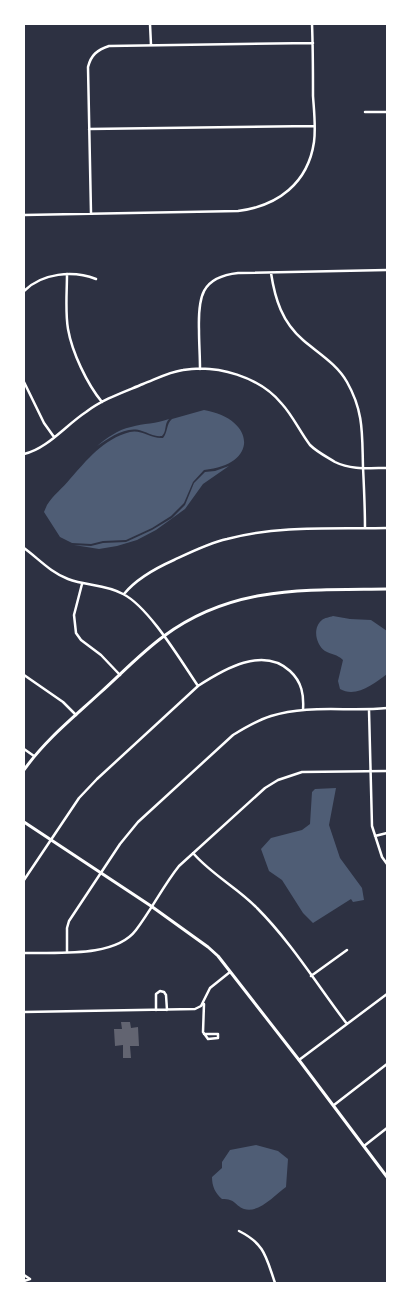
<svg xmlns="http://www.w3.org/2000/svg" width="411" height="1307" font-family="Inter,sans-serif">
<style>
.water{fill:#4f5d75}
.building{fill:#626471}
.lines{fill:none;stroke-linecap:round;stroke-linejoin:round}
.minor{stroke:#fff;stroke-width:2.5}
.tertiary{stroke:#fff;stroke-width:3}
.secondary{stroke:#fff;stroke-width:3}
</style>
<rect width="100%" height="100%" fill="#2d3142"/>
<path class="water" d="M204,410C256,419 259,465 204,470L193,482L184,503L171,516L152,528L126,540L103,541L91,544L72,543L60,537L44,512L47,505C53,495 63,488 70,479C87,460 103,439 130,432C141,429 151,439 163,438C168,432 166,424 172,419Z
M169,419C164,424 167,431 162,436C154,437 149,433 142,431C127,425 109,438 97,446C107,438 117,430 131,427C144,423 156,424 169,419Z
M229,466L203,484L185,509L156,530L137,540L117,546L99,549L74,545L91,546L103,543L126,542L152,530L172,518L185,505L194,483L205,472L215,471Z
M333,616L350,619L371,620L387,631V674C374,684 356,698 340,689L338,681L343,660C337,654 332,655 325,651C316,645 312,628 322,620C324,618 330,617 333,616Z
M336,788L329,825L340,858L362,888L364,900L353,902L351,899L313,923L303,913L282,880L269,871L261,849L271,838L302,830L310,824L312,792L315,789Z
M256,1145L278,1151L288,1159L286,1187C275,1195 258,1214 244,1209C234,1205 236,1199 222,1199C215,1193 212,1186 212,1177L222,1168V1162L230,1150Z"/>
<path class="building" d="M121,1022H130L131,1028L138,1027L139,1046H130L131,1058H123V1045L115,1046L114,1029H122Z"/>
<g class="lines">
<path class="minor" d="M150,24L151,45
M365,112H387
M89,129L314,126
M91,213L88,67C91,55 97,50 109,46L313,43
M24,215L238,211C278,206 308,183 314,142C316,127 314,111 313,96C313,72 313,48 312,24
M271,273C275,299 282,322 303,340C318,353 337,364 347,382C364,412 362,434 363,467C364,487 365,508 365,528
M67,274C67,292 65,312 68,329C72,352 87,384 102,402
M24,291C42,273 73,270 96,279
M200,369C200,356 199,343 199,330C198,297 201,277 238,273L387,270
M24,382L44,423L54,437
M24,454C47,449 66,425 86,412C103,399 124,392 143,384C156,379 169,372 183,370C217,364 260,377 282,404C293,416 300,432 310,445C317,452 327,457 335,462C351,470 370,468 387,468
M24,548C39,559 50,572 68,579C86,586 106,584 123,594C149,607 181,661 198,686
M82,584L74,615L76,633L81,640L101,655L120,675
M124,594C137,578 156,568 174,560C191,552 209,543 227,539C279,525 334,529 387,528
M24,675L63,702L76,715
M369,710L372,826L382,857L387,864
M24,749L34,756
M375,836L387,833
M193,853C212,875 238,888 257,908C291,942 318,986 347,1024
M24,880L79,798L97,779L198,686C224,669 263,646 290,671C302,682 304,695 303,710
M67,951V928L69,921L120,844L138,822L233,735C246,727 258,720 271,716C308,704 349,712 387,708
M24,953C57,952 115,958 136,930C152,909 163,886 179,866L265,788L278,780L302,772L387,771
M311,976L347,950
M204,1004L203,1032L208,1039L218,1038V1034H204
M156,1010V994L160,991L164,992L166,995L167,1010
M24,1012L195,1009L201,1006L210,988L230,972
M299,1060L387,994
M334,1105L387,1064
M364,1146L387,1128
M239,1231C265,1244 266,1257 275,1283
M24,1275L30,1279L24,1281"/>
<path class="tertiary" d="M24,770C45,740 74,717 101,692C122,673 142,652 164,636C233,585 306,590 387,589"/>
<path class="secondary" d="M24,822L151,906L208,947L218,956L299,1060L387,1177"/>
</g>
<rect width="411" height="1307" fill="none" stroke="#ffffff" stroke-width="50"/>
</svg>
